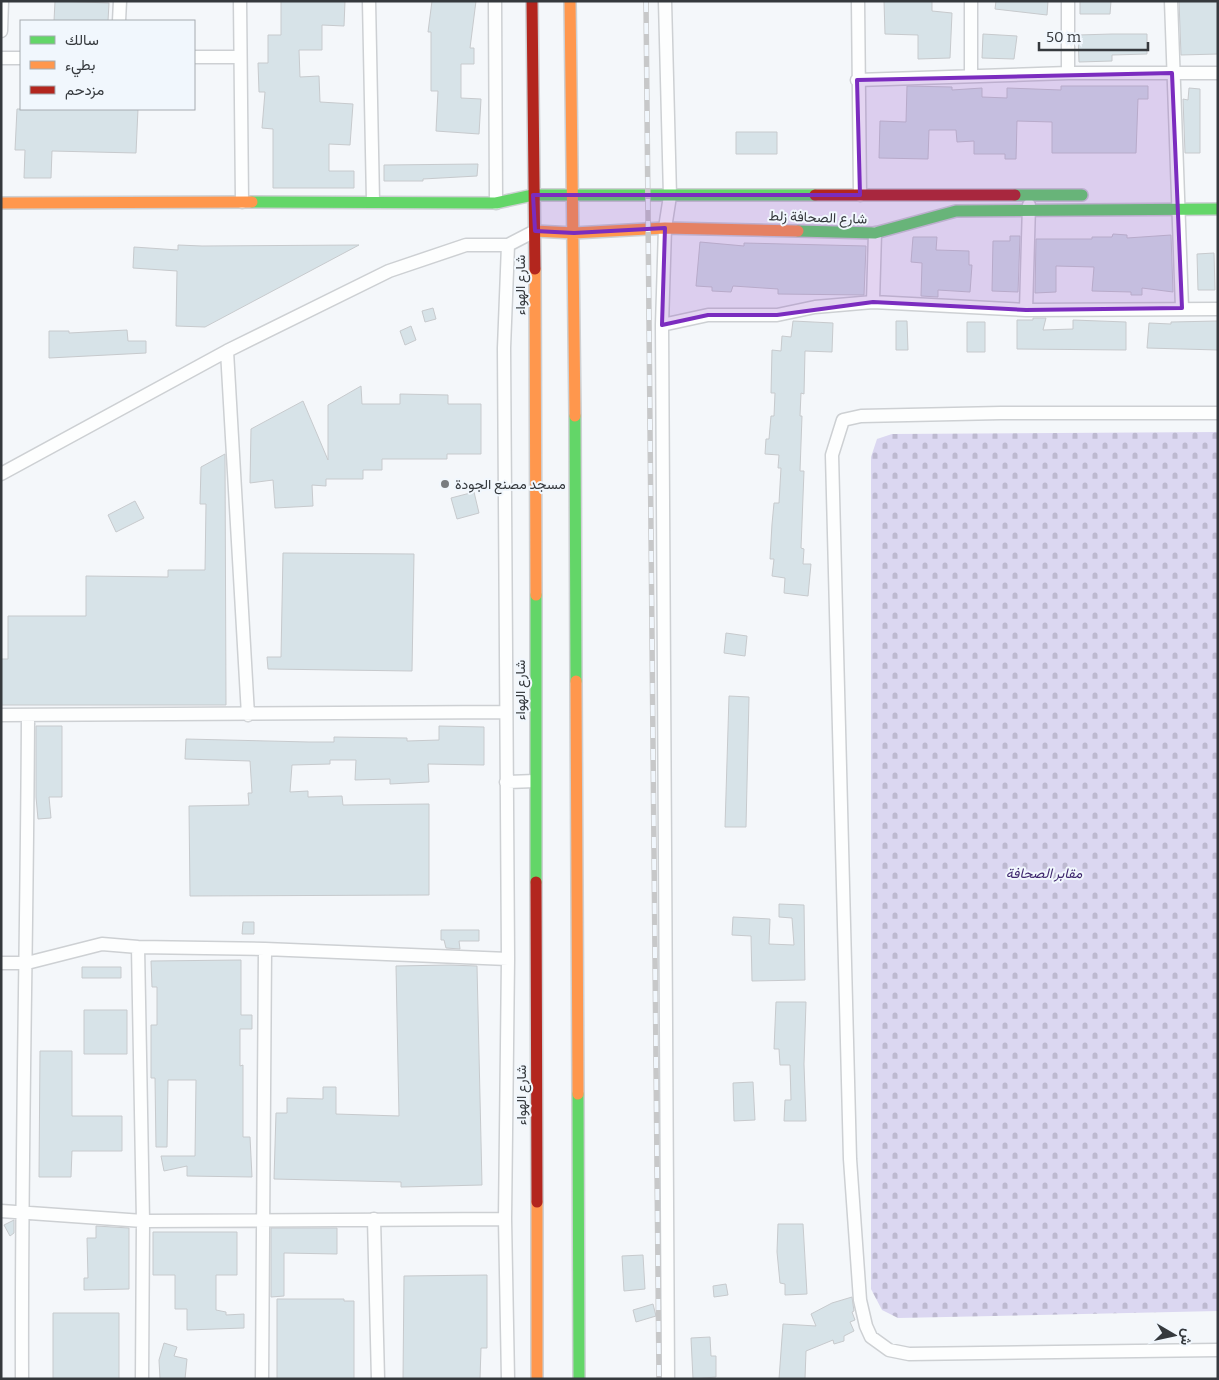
<svg xmlns="http://www.w3.org/2000/svg" width="1219" height="1380" font-family="Bitter,Vazirmatn,serif">
<style>
.cemetery{fill:url(#cemetery-stones)}
.building{fill:#d7e3e8;stroke:#c7cacd}
.lines{fill:none;stroke-linecap:round;stroke-linejoin:round}
.street-casing{stroke:#cdd0d3;stroke-width:15}
.fast-casing{stroke:#cdd0d3;stroke-width:14}
.slow-casing{stroke:#cdd0d3;stroke-width:14}
.jam-casing{stroke:#cdd0d3;stroke-width:14}
.street{stroke:#fdfefe;stroke-width:12}
.fast{stroke:#63d668;stroke-width:11}
.slow{stroke:#ff974d;stroke-width:11}
.jam{stroke:#b3261e;stroke-width:11}
.rail-casing{stroke:#c7c8c9;stroke-width:5.5}
.rail{stroke:#f1f7fd;stroke-width:4;stroke-dasharray:11;stroke-linecap:butt}
.marked{fill:#7b2cbf;fill-opacity:0.2;stroke:#7b2cbf;stroke-width:4;stroke-linejoin:round}
.poi-dot{fill:#787c7f;stroke:#f1f7fd;stroke-width:2}
.labels{text-anchor:middle;stroke-width:4;stroke-linejoin:round;paint-order:stroke}
.street-label{font-size:14px;fill:#35393d;stroke:#f1f7fd}
.poi-label{font-size:14px;fill:#35393d;stroke:#f1f7fd;text-anchor:start}
.park-label{font-size:14px;font-style:italic;fill:#40296f;stroke:#f1f7fd}
</style>
<defs>
<pattern id="cemetery-stones" width="16" height="16" patternUnits="userSpaceOnUse" patternTransform="scale(1.25)"><rect width="16" height="16" fill="#dbd7f1"/><path d="M2 7V4a2 2 0 0 1 4 0v3zM10 15v-3a2 2 0 0 1 4 0v3z" fill="#bdb9d0"/></pattern>
</defs>
<rect width="100%" height="100%" fill="#f4f7fa"/>
<path class="cemetery" d="M1218,432V1311L898,1318L882,1310L871,1289V457L877,439L892,434Z"/>
<path class="building" d="M55,1L109,3L108,21H54Z
M281,1H345L344,26L322,25V50H299L300,77L319,76L320,102L353,104L350,145L329,144V171H354V188H273V129L262,128L265,92H259L258,63H268V35H281Z
M432,1H476L470,48H474V64H461V98L481,99L479,134L436,131L438,91H431V32H428Z
M884,1H932V11L952,13L950,58L918,59V35L885,34Z
M996,1H1048L1047,15L995,9Z
M1080,1H1111L1110,14H1080Z
M1179,1H1218V54L1181,55Z
M983,34L1017,36L1014,59L982,58Z
M1112,34H1147V54L1112,55V61L1079,62L1078,35Z
M907,86L952,87V90L982,88V97L1007,98V88L1061,90V86H1148V99H1138L1136,153H1052V122L1017,121L1016,159H1005V154H974V141L957,142L956,130H929L928,159L879,158L880,121L906,122Z
M1189,88L1200,89V153H1185L1183,99L1188,100Z
M17,109H138L136,153L52,151L51,178H24L25,150H15Z
M736,132H777V154H736Z
M478,164L477,176L423,179V181H384V165Z
M1113,234L1127,235V238L1171,235L1173,292L1142,288V295H1131V292L1092,291L1094,267L1056,266V292L1035,293L1036,239H1092V237H1112Z
M1010,236H1020L1018,292L992,291L993,241H1010Z
M913,237H937L936,250L969,251V265H972L970,292L938,290V297L921,296L922,263L911,262Z
M700,242L744,246V243L866,246L864,295L778,294V289L733,286L731,292L712,291V287L696,286Z
M178,245L202,246L359,245L205,327L176,326L177,271L133,268L134,247L178,250Z
M1214,253L1215,290H1198L1197,254Z
M433,308L436,319L425,322L422,311Z
M1033,318H1046L1043,330L1073,329V320L1126,322V350L1017,349V320H1033Z
M793,321L833,323L832,352L805,351L804,394L801,393L800,416H802L800,471H804L801,548L804,549L803,564H811L808,596L784,593L785,578L772,576L774,559H770L772,524L774,503H779L781,468H778L779,455L765,454L766,439H769L771,416H774L775,393H771L772,350L781,351L782,336L791,337Z
M896,321H907L908,350H896Z
M1218,321V350L1147,348L1149,323L1171,324V322Z
M967,322H985V352H967Z
M411,326L416,340L405,345L400,331Z
M127,330L128,341H146V353L49,358V331H69V333Z
M361,386L362,404H400V394L448,395V404H481V454H447V459H382V470H363V479H326V486L312,485L313,506L275,508L273,480L250,483L251,429L303,401L328,460V405Z
M225,454L226,705H1V659H8V616H86V576L168,577V570H205L206,504H200L201,467Z
M474,492L479,513L457,519L451,498Z
M135,501L144,518L116,532L108,515Z
M283,553L414,554L412,671L268,669L267,657H281Z
M726,633L747,636L745,656L724,653Z
M729,696L749,697L746,827H725Z
M36,726H62V797H49L51,818L38,819L36,797Z
M439,726L484,727V765L428,764L429,782L390,784V779L355,780L356,760H330V764L292,765L290,792L308,791V797L342,796L343,805L429,804V895L190,896L189,806L249,805L248,793H252L250,761L185,759L186,739L309,742H334V737L407,738V741L439,740Z
M779,904L804,905L805,980L752,981L751,936L732,935L733,917L770,919L769,944L794,945L792,918L779,917Z
M243,922H254V934H242Z
M441,930H479V941H459L460,949L446,948L444,940H441Z
M241,960V1015H252V1029H240V1066L243,1065V1137H250L252,1177L187,1176V1166L164,1171L161,1156H195L196,1080H168L167,1147H156L155,1078H151V1025H157V987H152L151,961Z
M449,965L477,966L482,1185L401,1187V1182L274,1179L276,1113H287V1098L323,1099V1087H336V1114L399,1116L396,966Z
M82,967H121V978H82Z
M776,1002H806L804,1064L806,1121H784L785,1100H791L790,1065H780L779,1049H774Z
M84,1010H127V1054H84Z
M40,1051H72V1116H122V1151H72L71,1177H39Z
M753,1082L755,1120L734,1121L733,1083Z
M14,1220V1233L10,1236L4,1225Z
M778,1224H803L807,1294L785,1295V1284L780,1283L777,1252Z
M96,1226L129,1228V1289L84,1290V1278H88L87,1238H96Z
M271,1228H337V1254L284,1253V1296L271,1297Z
M153,1232H237V1275H216V1310L226,1312V1315L244,1314V1328L187,1330V1309H175V1275H153Z
M643,1255L645,1289L624,1291L622,1256Z
M487,1275V1348H481L480,1379H403L404,1276Z
M726,1284L728,1295L714,1297L713,1286Z
M852,1297L854,1311L852,1312L855,1320L850,1322L854,1331L844,1336V1341L834,1344L833,1340L806,1351L805,1379H779L783,1324L816,1326L811,1314L832,1303Z
M277,1299H344V1301H354V1379H277Z
M653,1304L656,1316L636,1322L633,1310Z
M53,1313H119V1379H53Z
M710,1337L711,1356H716V1377L693,1379L691,1338Z
M164,1343L177,1347L174,1356L187,1359L185,1379H160L159,1360Z"/>
<g class="lines">
<g class="street-casing">
<path id="street" d="M240,1L242,202
M369,1L373,201
M495,1L496,203
M665,1L670,196L665,228L662,325L668,1379
M858,1L860,195
M971,1V76
M1068,1V73
M1171,1L1182,308
M119,21L120,1
M1,31L2,1
M194,57H240
M1,58H21
M857,80L1068,73H1218
M873,302L875,233
M1026,310L1029,205
M662,325L708,315H777L815,307L873,302L1026,310L1218,309
M227,351L248,715
M1218,413H1001L861,416L843,420L832,455L850,1159L860,1300L866,1326L871,1337L889,1350L909,1354L1218,1350
M1,474L227,351L389,271L466,245H508L535,231
M1,715L505,712
M506,782L535,781
M138,947L143,1221L142,1379
M1,963H27L102,944L138,947L265,949L508,959
M1,1211L143,1221L505,1219
M374,1219L378,1379
M22,1379C21,1158 27,938 28,717
M262,1379L265,949
M508,1379L505,1219L508,959L504,348L508,245"/>
</g>
<g class="fast-casing">
<path id="fast" d="M533,195H815
M1015,195H1082
M252,202L496,203L533,195
M798,231L875,233L956,211L1218,209
M575,416L576,681
M536,595V882
M578,1094L579,1379"/>
</g>
<g class="slow-casing">
<path id="slow" d="M570,1L575,416
M1,203L252,202
M535,231L574,233L665,228L798,231
M535,269L536,595
M576,681L578,1094
M537,1202V1379"/>
</g>
<g class="jam-casing">
<path id="jam" d="M532,1L535,269
M815,195H1015
M536,882L537,1202"/>
</g>
<use href="#street" class="street"/>
<use href="#fast" class="fast"/>
<use href="#slow" class="slow"/>
<use href="#jam" class="jam"/>
<g class="rail-casing">
<path id="rail" d="M646,1L659,1379"/>
</g>
<use href="#rail" class="rail"/>
</g>
<path class="marked" d="M1172,73L1182,308L1026,310L873,302L777,315H708L662,325L665,228L574,233L535,231L533,195H860L857,80Z"/>
<circle class="poi-dot" cx="445" cy="484" r="5"/>
<g class="labels">
<g class="street-label">
<text transform="translate(818 217) rotate(2)" y="5">شارع الصحافة زلط</text>
<text transform="translate(520 285) rotate(-90)" y="5">شارع الهواء</text>
<text transform="translate(520 690) rotate(-90)" y="5">شارع الهواء</text>
<text transform="translate(521 1095) rotate(-90)" y="5">شارع الهواء</text>
</g>
<g class="poi-label">
<text x="455" y="489">مسجد مصنع الجودة</text>
</g>
<g class="park-label">
<text x="1044" y="878">مقابر الصحافة</text>
</g>
</g>
<rect width="1219" height="1380" fill="none" stroke="#35393d" stroke-width="5"/>
<rect x="20" y="20" width="175" height="90" fill="#f1f7fd" stroke="#a6abb0"/>
<rect x="30" y="36" width="25" height="8" fill="#63d668" stroke="#a6abb0"/>
<text x="65" y="45" font-size="15" fill="#35393d">سالك</text>
<rect x="30" y="61" width="25" height="8" fill="#ff974d" stroke="#a6abb0"/>
<text x="65" y="70" font-size="15" fill="#35393d">بطيء</text>
<rect x="30" y="86" width="25" height="8" fill="#b3261e" stroke="#a6abb0"/>
<text x="65" y="95" font-size="15" fill="#35393d">مزدحم</text>
<g transform="translate(1174 1335) rotate(99)" stroke="#f1f7fd" stroke-width="4" paint-order="stroke">
<path d="M0-4L9 19L0 12L-9 19Z" fill="#35393d"/>
<text y="-8" font-size="14" font-weight="bold" text-anchor="middle" fill="#35393d">ش</text>
</g>
<path d="M1039 42v8h109v-8" fill="none" stroke="#35393d" stroke-width="2.5"/>
<text x="1046" y="42" font-size="15" fill="#35393d" stroke="#f1f7fd" stroke-width="4" paint-order="stroke">50 m</text>
</svg>
